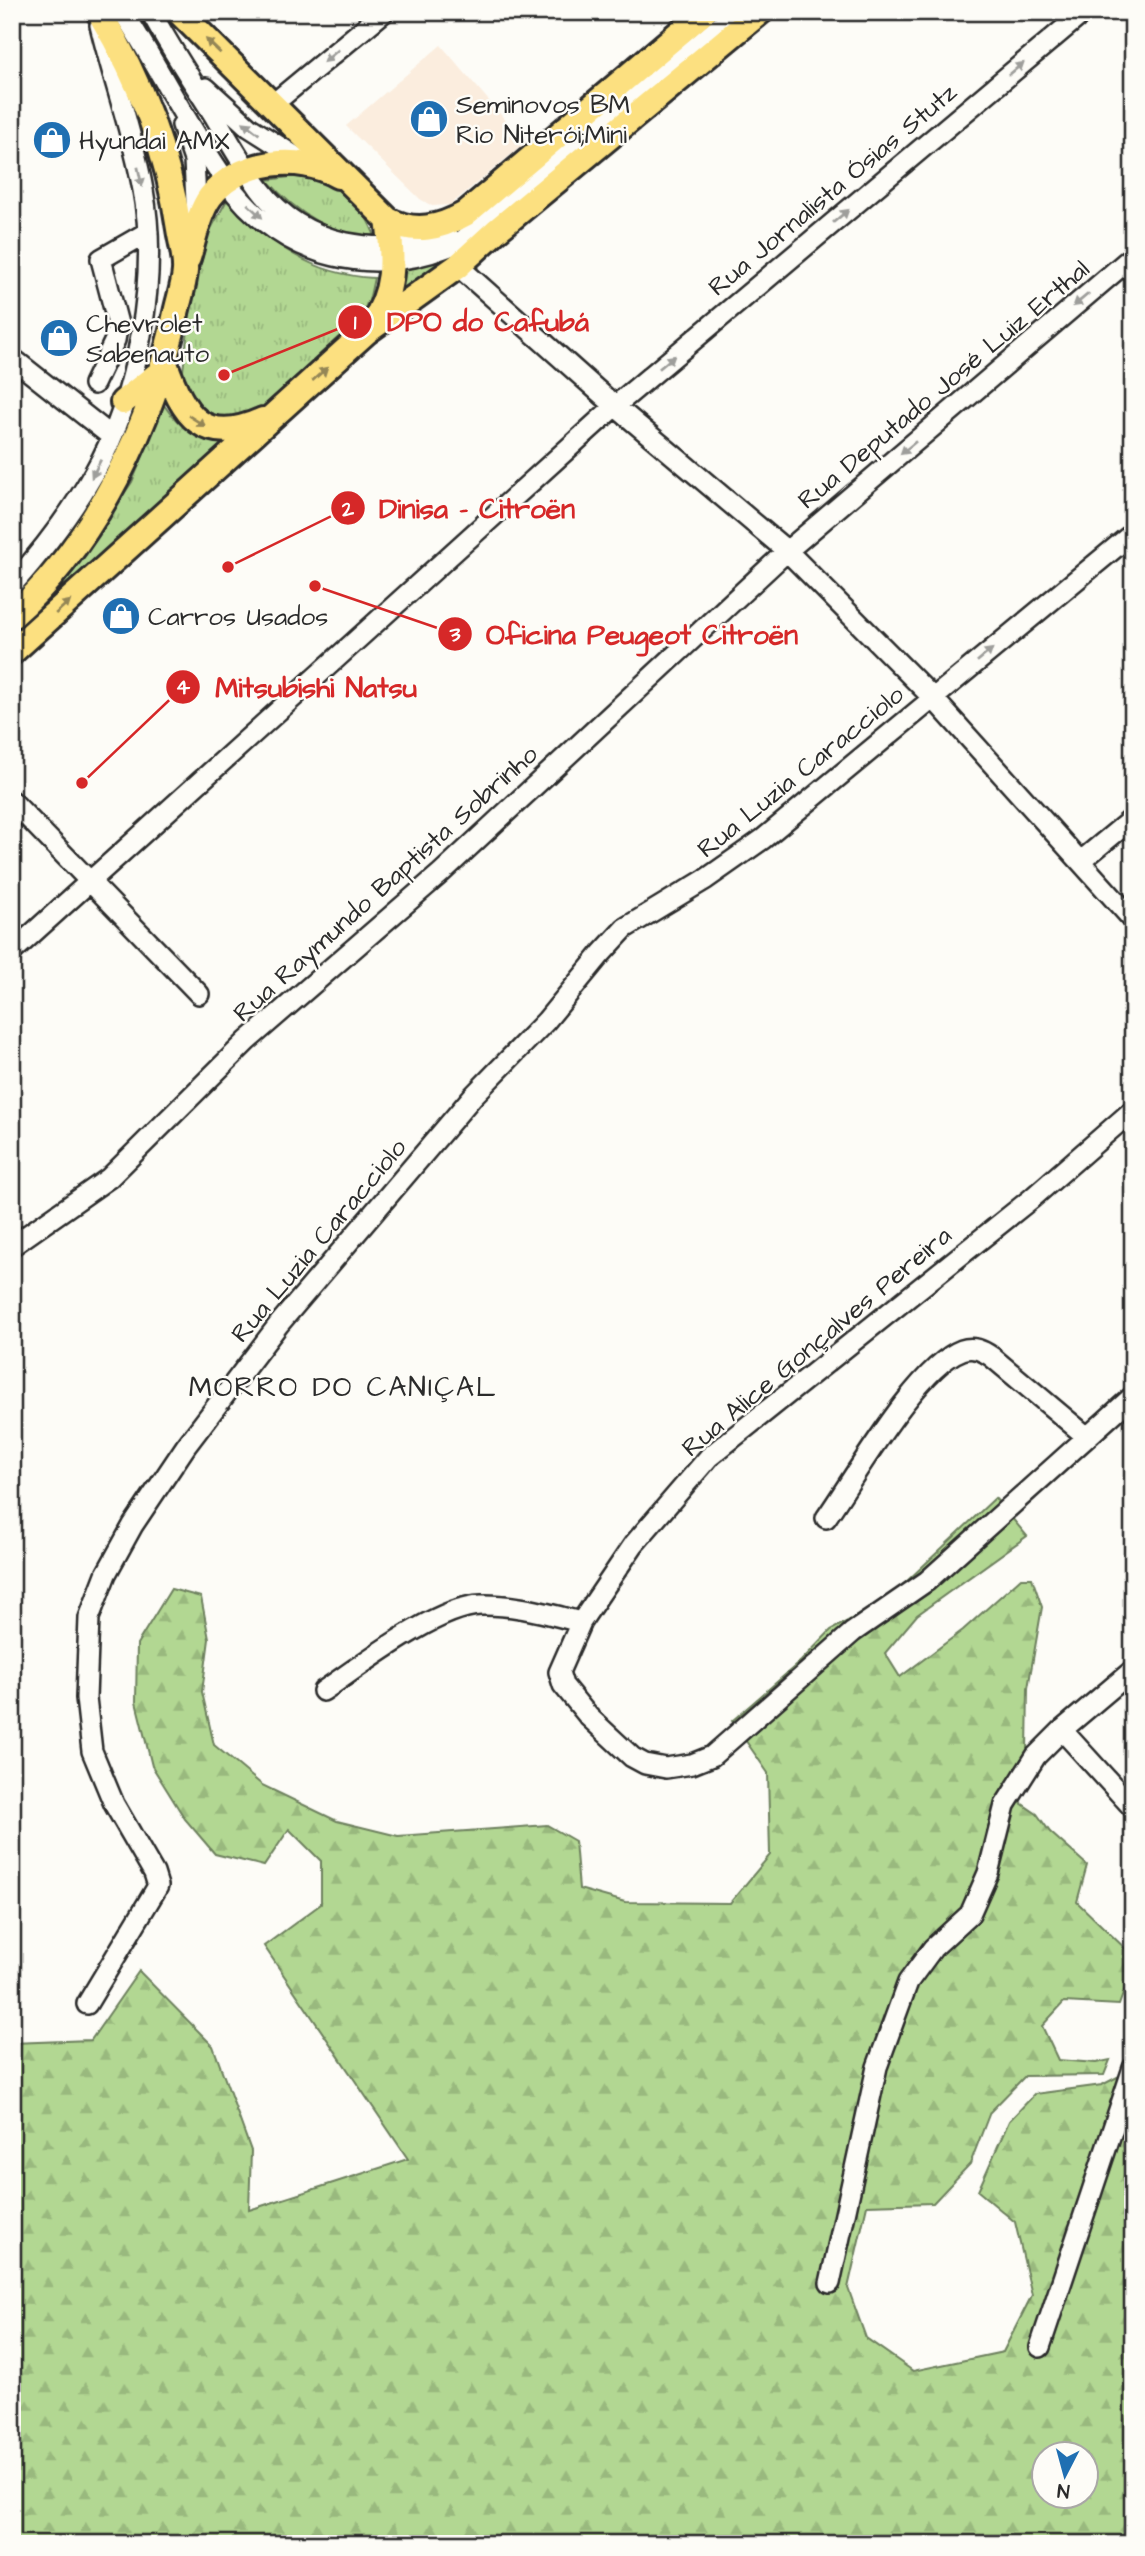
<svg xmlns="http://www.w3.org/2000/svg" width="1145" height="2556" font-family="'Architects Daughter',sans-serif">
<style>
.built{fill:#fbedde}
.grass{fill:url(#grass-tufts);stroke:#6e815e;stroke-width:2}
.forest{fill:url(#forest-firs);stroke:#6e815e;stroke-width:2;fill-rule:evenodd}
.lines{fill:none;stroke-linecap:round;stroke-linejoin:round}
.minor-casing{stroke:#2b2b2b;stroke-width:24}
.major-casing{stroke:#2b2b2b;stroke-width:30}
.minor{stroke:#fdfcf7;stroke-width:19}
.major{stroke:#fce080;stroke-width:24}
.oneway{fill:#948656}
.oneway2{fill:#9e9e9b}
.labels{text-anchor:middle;stroke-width:5;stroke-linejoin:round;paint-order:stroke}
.poi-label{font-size:26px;fill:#2b2b2b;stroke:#fdfcf7;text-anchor:start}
.street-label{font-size:26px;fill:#2b2b2b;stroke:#fdfcf7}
.neighbourhood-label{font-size:28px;letter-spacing:2px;fill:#2b2b2b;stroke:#fdfcf7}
.leader{fill:none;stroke:#d62828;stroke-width:2.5}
.callout-dot{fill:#d62828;stroke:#fdfcf7;stroke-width:2.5}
.mark-label{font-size:21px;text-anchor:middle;font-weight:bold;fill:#fff}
.callout-label{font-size:28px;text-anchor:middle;font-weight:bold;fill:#d62828;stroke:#fdfcf7;stroke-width:5;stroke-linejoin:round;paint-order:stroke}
</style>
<defs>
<pattern id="grass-tufts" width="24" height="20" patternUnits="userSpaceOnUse" patternTransform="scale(1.75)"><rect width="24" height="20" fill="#b2d792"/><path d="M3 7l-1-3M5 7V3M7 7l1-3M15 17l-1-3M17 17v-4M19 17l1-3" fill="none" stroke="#99b97e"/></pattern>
<pattern id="forest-firs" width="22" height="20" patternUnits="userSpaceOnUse" patternTransform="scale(1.75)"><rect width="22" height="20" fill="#b2d792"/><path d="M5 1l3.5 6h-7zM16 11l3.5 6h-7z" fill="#99b97e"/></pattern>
</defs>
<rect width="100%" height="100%" fill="#fdfcf7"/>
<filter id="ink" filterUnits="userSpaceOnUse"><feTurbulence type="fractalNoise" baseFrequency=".0143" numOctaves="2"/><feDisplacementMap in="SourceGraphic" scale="14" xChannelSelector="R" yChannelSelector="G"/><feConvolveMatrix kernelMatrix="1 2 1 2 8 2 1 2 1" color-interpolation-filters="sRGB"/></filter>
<g filter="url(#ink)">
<path class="built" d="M441,45L525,143L450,205L432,206L420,199L346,126Z"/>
<path class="grass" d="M305,175C343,189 362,200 376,239C331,236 296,213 267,180Z
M227,200C274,244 307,274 374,278L369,301L358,319L261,409L247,416L219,419L196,408L182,379L191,305L208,234Z
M455,249L400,301L404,268Z
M164,405C180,430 200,437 228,445L21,629L93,539L132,482Z"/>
<path class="forest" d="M995,1498L1027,1536L917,1615L885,1653L900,1677L963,1630L1021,1578H1032L1042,1607L1028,1688L1027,1753L1011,1779L1021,1803L1037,1814L1050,1832L1087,1865L1077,1902L1133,1956V1966L1119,2005L1064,2002L1042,2026L1058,2060L1096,2063L1110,2060L1104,2075L1025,2076L990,2112L970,2164L933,2203L867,2205L848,2288L866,2338L913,2371L1003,2352L1032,2295L1015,2222L978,2191L1009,2121L1035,2094L1102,2085L1133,2069V2544H12V2043L91,2040L139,1971L213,2046L251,2151L249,2210L408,2159L264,1946L321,1904V1861L289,1829L264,1866L215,1854L185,1819L152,1766L136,1702L137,1644L171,1589L201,1597L209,1639L202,1692L214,1745L262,1785L337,1821L398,1836L547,1825L575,1841L579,1889L625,1902L730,1903L770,1855L768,1773L732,1721L801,1661L831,1630L888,1599ZM1044,2454H1086V2496H1044Z"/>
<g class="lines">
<g class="minor-casing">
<path id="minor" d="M123,12C159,67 188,128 226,181C282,260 378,282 463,240L737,12
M151,12C170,48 193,82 215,117C229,141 243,166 260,189C304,248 382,258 448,235
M206,88L249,127L307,164
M273,104L384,12
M182,125L194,160L197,222
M458,266L615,406L787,551L933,698L1133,920
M12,358L111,436
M94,384L115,340L118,324L101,259L148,232
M12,585C43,550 71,514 94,473C138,397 159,276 143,190C133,134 113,80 100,25
M12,801L199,994
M1081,861L1133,818
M12,952L615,406L1084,12
M1133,1110L1031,1199L709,1457L634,1544L581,1622L559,1672L563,1685L589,1717L632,1757L645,1764L666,1768L692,1764L712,1756L853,1632L927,1581L1133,1396
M12,1246L109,1178L247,1041L441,873L787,551L1133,256
M826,1518C855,1477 917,1367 962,1350C973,1346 982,1350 992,1357L1086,1436
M323,1691C360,1666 437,1606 481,1605C515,1604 548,1614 581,1622
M1062,1730L1133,1808
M87,2004L158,1886L154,1873L114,1804L92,1751L86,1698L89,1618L106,1574L133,1525L186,1446L279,1324L473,1096L546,1021L601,954L625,928L706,879L763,839L1133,533
M830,2283L877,2067L908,1982L933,1948L970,1914L988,1873L1005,1805L1036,1756L1062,1730L1133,1670
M1040,2347L1133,2068"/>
</g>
<g class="major-casing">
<path id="major" d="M179,12L388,220C415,234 440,228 465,214L704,12
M188,258C194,239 198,214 210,197C239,160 299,153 338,176
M371,326C395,292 394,260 388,220
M165,363C183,416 203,447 263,420
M123,402L162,371
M12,616C96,543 154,419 176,313C179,299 184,285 185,271C186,258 181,242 179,229C168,151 140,80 99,12
M12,652L366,332L458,266L496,231L760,12"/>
</g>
<use href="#minor" class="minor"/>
<use href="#major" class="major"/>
</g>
<defs><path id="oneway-solid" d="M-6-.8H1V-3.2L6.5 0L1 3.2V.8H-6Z" transform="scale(1.75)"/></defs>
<g class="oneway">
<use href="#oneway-solid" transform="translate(213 46) rotate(-136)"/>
<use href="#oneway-solid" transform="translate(320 374) rotate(-42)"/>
<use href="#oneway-solid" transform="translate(197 421) rotate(32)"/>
<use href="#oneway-solid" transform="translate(63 607) rotate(-42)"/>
</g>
<g class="oneway2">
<use href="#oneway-solid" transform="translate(331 56) rotate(140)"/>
<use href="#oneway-solid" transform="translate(1016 69) rotate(-40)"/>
<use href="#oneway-solid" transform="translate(251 128) rotate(-143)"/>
<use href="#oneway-solid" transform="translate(140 177) rotate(78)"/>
<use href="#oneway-solid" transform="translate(255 211) rotate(43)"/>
<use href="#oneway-solid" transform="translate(841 216) rotate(-40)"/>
<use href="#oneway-solid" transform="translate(1081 300) rotate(140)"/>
<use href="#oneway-solid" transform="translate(667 362) rotate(-40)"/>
<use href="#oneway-solid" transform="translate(908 448) rotate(140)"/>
<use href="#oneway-solid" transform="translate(96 469) rotate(117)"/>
<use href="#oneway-solid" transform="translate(985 655) rotate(-40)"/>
</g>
</g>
<defs>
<g id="shop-disc" transform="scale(2.0125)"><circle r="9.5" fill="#1f6fb2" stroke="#fdfcf7"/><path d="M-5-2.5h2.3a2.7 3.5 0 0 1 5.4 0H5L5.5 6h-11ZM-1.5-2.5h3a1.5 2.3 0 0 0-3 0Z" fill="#fff"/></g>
</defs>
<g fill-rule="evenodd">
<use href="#shop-disc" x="429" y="119"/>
<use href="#shop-disc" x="52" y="140"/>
<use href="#shop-disc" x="59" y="338"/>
<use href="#shop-disc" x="121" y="616"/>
</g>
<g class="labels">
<g class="poi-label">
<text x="456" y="113">Seminovos BM<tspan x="456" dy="30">Rio Niterói;Mini</tspan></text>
<text x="79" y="149">Hyundai AMX</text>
<text x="86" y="332">Chevrolet<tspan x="86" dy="30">Sabenauto</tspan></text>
<text x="148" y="625">Carros Usados</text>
</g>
<g class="street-label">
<text transform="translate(832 189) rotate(-40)" y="9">Rua Jornalista Ósias Stutz</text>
<text transform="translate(943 384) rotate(-40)" y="9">Rua Deputado José Luiz Erthal</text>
<text transform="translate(800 771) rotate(-39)" y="9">Rua Luzia Caracciolo</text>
<text transform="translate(385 883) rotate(-42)" y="9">Rua Raymundo Baptista Sobrinho</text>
<text transform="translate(318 1240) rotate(-50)" y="9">Rua Luzia Caracciolo</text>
<text transform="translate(816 1341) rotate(-40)" y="9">Rua Alice Gonçalves Pereira</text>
</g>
<g class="neighbourhood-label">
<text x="343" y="1396">MORRO DO CANIÇAL</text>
</g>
</g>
<path class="leader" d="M224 375L355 322M228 567L348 508M315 586L455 634M82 783L183 687"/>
<g class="callout-dot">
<circle cx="224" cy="375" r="7"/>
<circle cx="228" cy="567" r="7"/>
<circle cx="315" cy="586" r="7"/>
<circle cx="82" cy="783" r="7"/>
<circle cx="355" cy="322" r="18"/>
<circle cx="348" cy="508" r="18"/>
<circle cx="455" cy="634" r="18"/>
<circle cx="183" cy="687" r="18"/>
</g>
<g class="mark-label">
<text x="355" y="329">1</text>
<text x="348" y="516">2</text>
<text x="455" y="641">3</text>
<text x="183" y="694">4</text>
</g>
<g class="callout-label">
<text x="488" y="331">DPO do Cafubá</text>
<text x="477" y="518">Dinisa - Citroën</text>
<text x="642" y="644">Oficina Peugeot Citroën</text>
<text x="316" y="697">Mitsubishi Natsu</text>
</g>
<rect width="1145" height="2556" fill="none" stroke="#fdfcf7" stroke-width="42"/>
<rect x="21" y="21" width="1103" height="2514" fill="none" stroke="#2b2b2b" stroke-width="2.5" filter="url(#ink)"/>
<g transform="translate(1065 2475) rotate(186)"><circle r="33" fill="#fdfcf7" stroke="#a9a8a5" stroke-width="2"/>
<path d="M0-5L12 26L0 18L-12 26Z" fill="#1f6fb2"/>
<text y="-10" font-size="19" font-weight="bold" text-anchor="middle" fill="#2b2b2b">N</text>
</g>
</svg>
